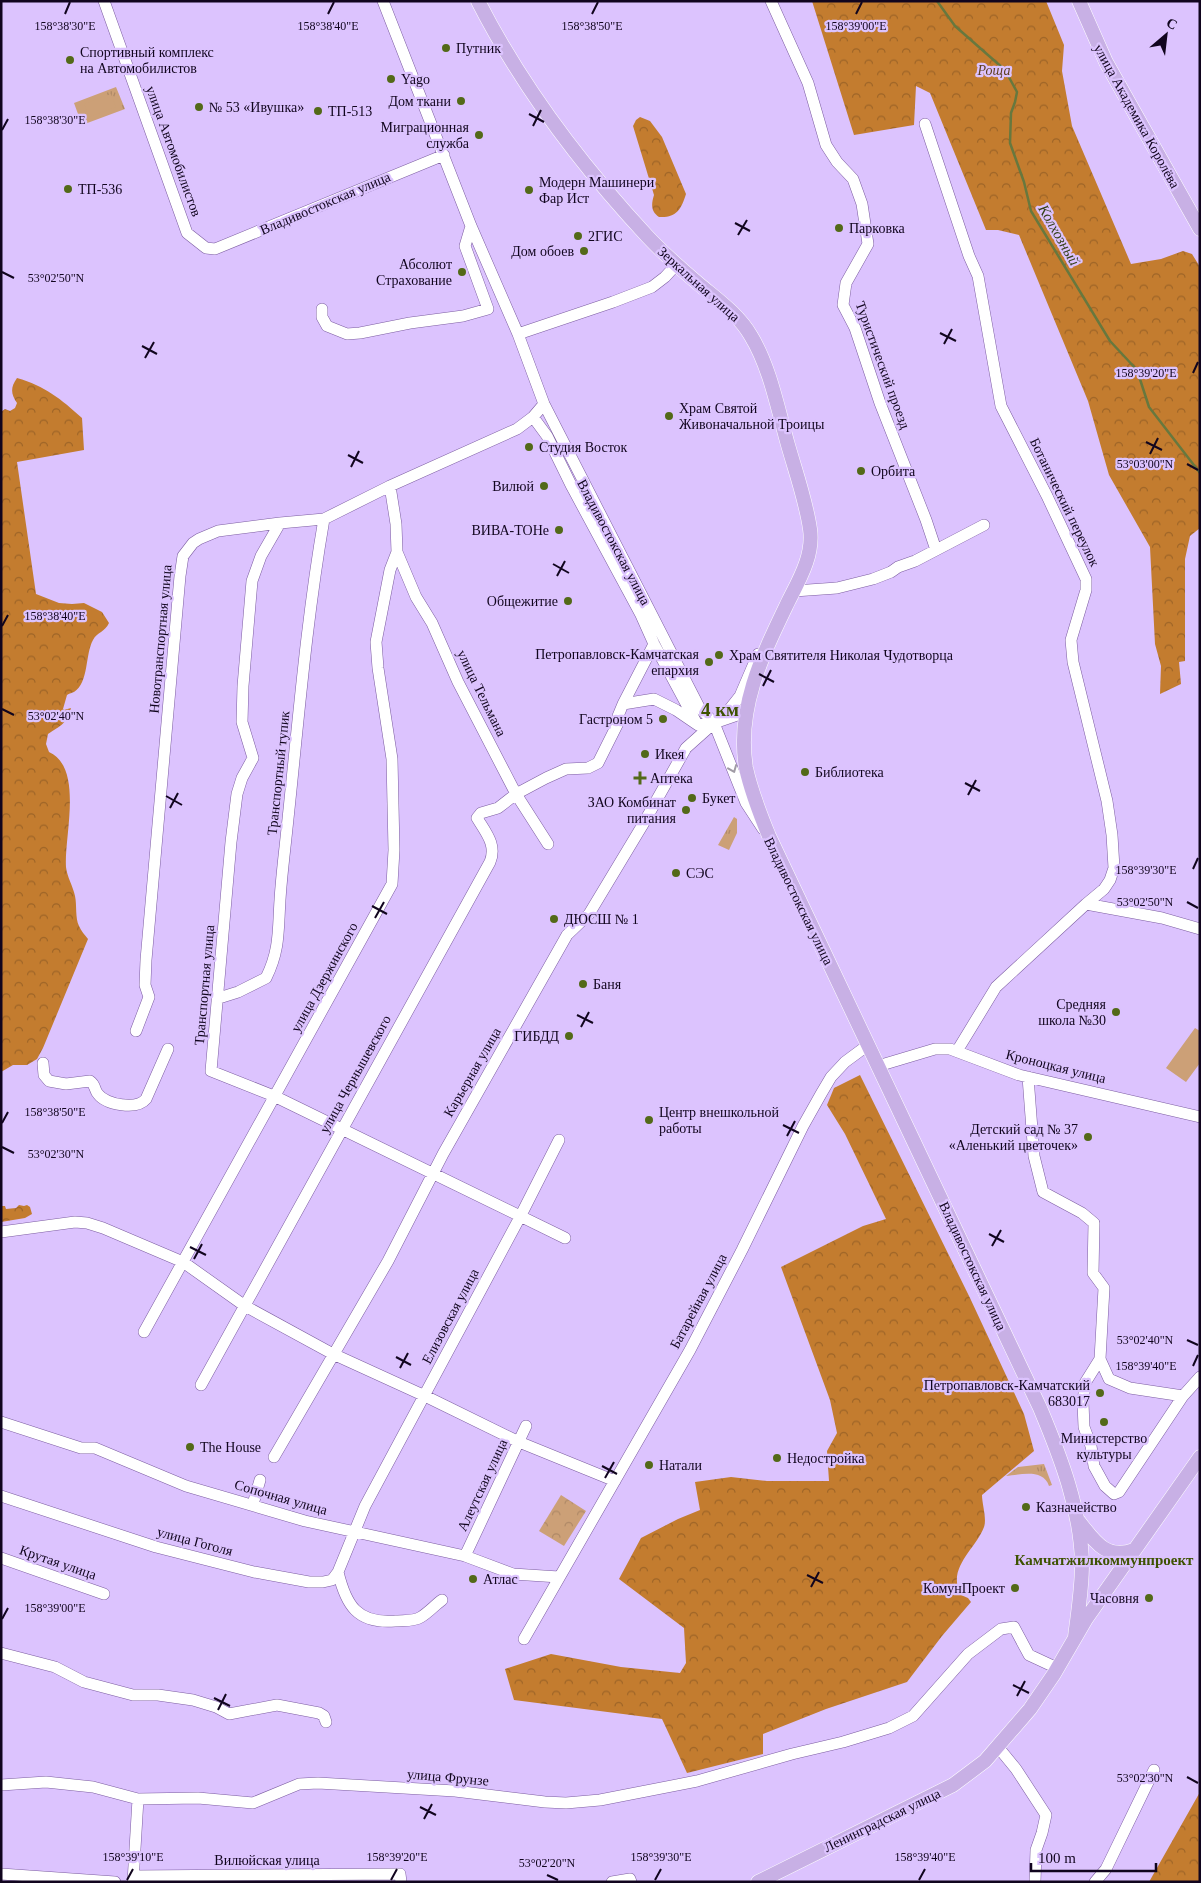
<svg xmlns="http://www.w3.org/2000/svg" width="1201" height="1883" font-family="Georgia,serif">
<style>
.grass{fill:url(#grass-tufts)}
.forest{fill:url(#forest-crowns)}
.park{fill:url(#park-crowns)}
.pitch{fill:#cca077}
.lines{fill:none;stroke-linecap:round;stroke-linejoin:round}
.stream{stroke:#67783e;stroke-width:2.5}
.minor-casing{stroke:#7c5da1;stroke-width:12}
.major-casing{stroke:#fff;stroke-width:15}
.minor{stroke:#fff;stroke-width:11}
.major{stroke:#c8b0e5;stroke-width:14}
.oneway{stroke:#a09ba5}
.ticks{fill:none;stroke:#11051e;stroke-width:2}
.poi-dot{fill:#536918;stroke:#dcc3fe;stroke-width:2}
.labels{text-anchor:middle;stroke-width:4.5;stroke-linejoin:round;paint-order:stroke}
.poi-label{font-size:14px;fill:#11051e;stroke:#dcc3fe;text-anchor:start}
.park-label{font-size:14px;font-style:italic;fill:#5f4022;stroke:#dcc3fe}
.street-label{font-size:14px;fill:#11051e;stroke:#dcc3fe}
.water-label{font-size:15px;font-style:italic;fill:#35411b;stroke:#dcc3fe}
.neighbourhood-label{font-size:15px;font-weight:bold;fill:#3e5201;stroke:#dcc3fe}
.district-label{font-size:19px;font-weight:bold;fill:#3e5201;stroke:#dcc3fe}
.ticks-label{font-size:12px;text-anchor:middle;fill:#11051e;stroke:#dcc3fe;stroke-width:4.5;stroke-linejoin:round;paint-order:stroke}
</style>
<defs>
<pattern id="grass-tufts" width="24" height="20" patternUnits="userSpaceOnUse" patternTransform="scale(1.25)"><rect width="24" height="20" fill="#cca077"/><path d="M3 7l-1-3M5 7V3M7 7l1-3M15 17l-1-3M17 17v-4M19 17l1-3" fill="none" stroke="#ae8866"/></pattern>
<pattern id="forest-crowns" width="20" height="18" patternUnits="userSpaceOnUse" patternTransform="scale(1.25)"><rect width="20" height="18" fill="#c37c2f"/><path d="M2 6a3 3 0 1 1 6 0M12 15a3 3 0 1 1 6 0" fill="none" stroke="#9d6427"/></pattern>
<pattern id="park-crowns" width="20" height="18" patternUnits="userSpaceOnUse" patternTransform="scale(1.25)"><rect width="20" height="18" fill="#cca077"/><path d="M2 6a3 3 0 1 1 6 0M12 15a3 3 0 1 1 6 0" fill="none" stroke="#ae8866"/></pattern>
</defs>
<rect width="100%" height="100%" fill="#dcc3fe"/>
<path class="grass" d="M116,87L125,109L82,125L74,103Z
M734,817L737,819V833L729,850L718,845Z
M1044,1464L1052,1485L1049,1486C1043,1468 1020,1475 1006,1476L1018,1467Z"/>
<path class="forest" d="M812,1H1046L1064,45L1062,71L1072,126L1131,264L1161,259L1183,251L1192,254L1200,267V528L1190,536L1185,559V661L1179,662L1181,684L1160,694L1161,666L1155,644L1150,547L1109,475L1088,401L1019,235L998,230H986L930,93L916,86L914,125L854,135Z
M640,117L650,121L662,137L686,194C681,210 676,218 659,217C651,211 651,205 654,195L633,126L636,120Z
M17,378C45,386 61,399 82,418L84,450L17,462L36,594L59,603L72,604L84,603L102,612L109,623C105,632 97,632 93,640C85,654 89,683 74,692C72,693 70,693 67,695L63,709L64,710L71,708C66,725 61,725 48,734L46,744L49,752C84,768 64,836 66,867C67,877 73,886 75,896C77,905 75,918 79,926C81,931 85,935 88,939L43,1048L37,1059L27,1065H13L1,1072V412L5,409L10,411L15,408L17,403C11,394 10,388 17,378Z
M860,1075L970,1298L1024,1414L1034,1451L982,1495C982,1504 987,1519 984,1527C976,1549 946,1568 961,1595L968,1598L971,1602L942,1636L907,1682L826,1709L763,1734V1754L687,1773L662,1719L514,1700L505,1669L551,1654L621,1667L680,1673L686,1663L684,1628L619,1579L641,1538L678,1519L700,1510L695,1482L731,1477L767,1481H829L827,1451L837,1433L830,1400L781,1267L863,1226L886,1219L845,1134L827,1105L834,1088Z
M19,1205L24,1206L27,1205L30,1207L32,1214L25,1218L1,1222V1206H5L6,1209L16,1208Z
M1200,1792V1882H1149Z"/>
<path class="park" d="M561,1495L586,1511L564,1546L539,1531Z"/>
<path class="pitch" d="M111,94L116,107L89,117L84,104Z
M1195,1028L1200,1031V1063L1186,1082L1166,1068Z"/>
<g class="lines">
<path class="stream" d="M937,1L955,26L1005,70L1017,92L1015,102L1011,113L1010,143L1024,182L1031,211L1110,341L1137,370L1149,407L1200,473"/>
<g class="minor-casing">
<path id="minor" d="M104,1L187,233L206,248L215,249L444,155
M383,1L471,226L518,334L544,404L699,707L714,723L746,803L763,829
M771,1L808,83L826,145L837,162L853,179L862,204L868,244L846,283L843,305L855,328L880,403L926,520L936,550
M925,124L969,256L978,276L1001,406L1047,496L1086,579V590L1071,640L1073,662L1107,801L1112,835L1114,868L1110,880L1104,889L1086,904L996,987L957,1051
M322,309V317L327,326L347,334L360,333L410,323L463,316L488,309L465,246L471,226
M518,334L613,302L652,287L665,277L676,265
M533,417L547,436L572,487L641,615L654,644L697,724
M280,523L261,556L252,581L243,686L242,722L253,758L242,778L237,794L231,842L211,1071L274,1096L565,1238
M397,552L416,597L432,623L458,682L516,794L548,844
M794,591L837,588L873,579L891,572L898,567L915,561L984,525
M623,704L654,644
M721,720L740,696L758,654
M1086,904L1162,918L1200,929
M219,998L238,992L266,978C280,950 278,930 280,900C281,883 283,865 285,847C297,738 305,628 324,519
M136,1031L149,997L145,985L146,960L180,576L183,556L193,543L199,539L218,531L280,523L324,519L390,486L517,429L533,417L544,404
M43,1063L44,1075L49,1081L66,1084L90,1081C96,1085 94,1090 98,1094C106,1105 137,1110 146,1099L168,1049
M878,1066L935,1049H950L1019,1075L1200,1117
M1028,1077L1034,1156L1043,1192L1082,1213L1094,1223L1093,1273L1104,1288L1100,1359L1109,1379L1130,1388L1183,1396
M1,1232L75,1222L87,1223L103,1228L183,1262L245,1306L333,1354L425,1396L519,1442L615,1481
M144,1332L392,884L394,850L392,759L378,668L376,642L390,570L397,552L396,524L390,486
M1100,1359L1085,1383L1083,1403L1084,1427L1091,1446L1094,1466L1105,1486L1114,1494L1119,1492L1183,1396L1200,1377
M201,1385L490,862C497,845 486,833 477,818L481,813L498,808L516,794L546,778L566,769L588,768L598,763L618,723V716L623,704L654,699L676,710L698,725L714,723
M1,1422L81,1448H95L186,1486L305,1521L465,1556L513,1574L559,1577
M274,1457L388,1261L443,1154L567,935L589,914L642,826L686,748L714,723L746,712
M1,1496L156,1547L254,1572L309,1582H323L332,1580L338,1572L365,1506L520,1217L559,1140
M253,1504L260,1480
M465,1556L526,1426
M1,1558L104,1594
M338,1572C346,1605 357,1624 395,1621C403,1620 413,1622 421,1617C429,1612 435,1605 442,1600
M524,1639L690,1350L742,1250L803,1126L821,1094L831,1077L845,1062L868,1045
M1,1653L55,1667L84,1682L133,1695H158L193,1700L216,1707L229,1714L277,1705L319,1713L324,1716L326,1722
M998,1747L1016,1769L1046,1815L1042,1833L1036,1850L1035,1882
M1,1785L46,1782L93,1787L138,1799L198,1798L253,1803L299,1784L318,1783L455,1791L545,1802L566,1803L600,1800L697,1781L792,1754L843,1742L889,1728L913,1716L968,1654L1001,1629L1014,1627L1029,1655L1057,1668
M1,1874L115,1882
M133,1876L400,1874L401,1882
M133,1882L138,1799
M612,1882L630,1879L631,1882
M1095,1882L1106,1869L1154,1770"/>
</g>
<g class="major-casing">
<path id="major" d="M478,1C522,87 581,165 647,236C663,253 681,269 700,285C718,300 739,315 751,336C770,367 778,410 788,445C796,473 806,501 810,529C814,555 799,580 788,602C763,654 736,708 746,768C751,791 760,814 769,836L1040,1408C1061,1458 1081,1510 1082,1564C1082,1588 1078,1613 1075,1637
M1079,1L1106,62L1200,229
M1077,1519C1093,1539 1105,1561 1134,1550
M758,1882L953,1785L985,1761L1030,1709L1054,1674L1086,1619L1200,1457"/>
</g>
<use href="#minor" class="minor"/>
<use href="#major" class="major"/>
</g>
<defs><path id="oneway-chevron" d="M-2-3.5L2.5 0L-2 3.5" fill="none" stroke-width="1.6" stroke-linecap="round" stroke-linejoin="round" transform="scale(1.25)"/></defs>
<use class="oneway" href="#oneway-chevron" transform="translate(733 769) rotate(68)"/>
<path class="ticks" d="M65,14L70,2M328,14L334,2M592,14L598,2M856,14L862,2M529,114L544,122M533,126L541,110M2,130L8,119M735,223L750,231M738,235L747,220M2,272L14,278M940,333L956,341M944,344L952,329M142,346L157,354M145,358L154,342M1193,373L1198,362M1146,442L1162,450M1150,454L1158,438M348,455L363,463M1187,464L1198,470M351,467L359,451M553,564L569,573M557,576L565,561M2,626L8,615M759,674L774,682M763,686L771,670M2,709L14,715M965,783L980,791M968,795L976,780M166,796L182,805M170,808L178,793M1193,869L1198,858M1187,902L1198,908M372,906L387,914M375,918L384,902M577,1015L593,1023M581,1027L589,1012M2,1123L8,1112M783,1125L799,1133M787,1136L795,1121M2,1147L14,1153M989,1234L1004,1242M992,1246L1001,1230M190,1247L206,1255M194,1259L202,1244M1187,1340L1198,1345M396,1357L411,1365M1193,1366L1198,1355M400,1368L408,1353M602,1466L617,1474M605,1478L614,1462M807,1575L823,1583M811,1587L819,1572M2,1619L8,1608M1013,1685L1029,1693M1017,1696L1025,1681M214,1698L230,1706M218,1710L226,1694M1187,1777L1198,1783M420,1807L436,1815M424,1819L432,1804M547,1875L558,1880M127,1880L133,1869M391,1880L397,1869M655,1880L661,1869M919,1880L925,1869"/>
<g class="poi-dot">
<circle cx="446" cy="48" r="5"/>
<circle cx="70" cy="60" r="5"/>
<circle cx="391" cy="79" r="5"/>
<circle cx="461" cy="101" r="5"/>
<circle cx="199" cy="107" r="5"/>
<circle cx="318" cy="111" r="5"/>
<circle cx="479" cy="135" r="5"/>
<circle cx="68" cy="189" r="5"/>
<circle cx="529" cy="190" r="5"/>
<circle cx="839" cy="228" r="5"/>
<circle cx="578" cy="236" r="5"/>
<circle cx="584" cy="251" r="5"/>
<circle cx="462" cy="272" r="5"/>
<circle cx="669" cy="416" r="5"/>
<circle cx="529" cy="447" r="5"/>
<circle cx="861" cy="471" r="5"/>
<circle cx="544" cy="486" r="5"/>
<circle cx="559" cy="530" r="5"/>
<circle cx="568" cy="601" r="5"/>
<circle cx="719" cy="655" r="5"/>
<circle cx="709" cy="662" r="5"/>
<circle cx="663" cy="719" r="5"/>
<circle cx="645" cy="754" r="5"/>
<circle cx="805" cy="772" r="5"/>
<path d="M637.5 770.5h5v5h5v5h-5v5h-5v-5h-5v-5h5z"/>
<circle cx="692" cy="798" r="5"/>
<circle cx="686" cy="810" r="5"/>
<circle cx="676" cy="873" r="5"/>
<circle cx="554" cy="919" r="5"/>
<circle cx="583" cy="984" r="5"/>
<circle cx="1116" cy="1012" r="5"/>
<circle cx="569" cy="1036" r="5"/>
<circle cx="649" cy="1120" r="5"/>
<circle cx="1088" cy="1137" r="5"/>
<circle cx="1100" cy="1393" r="5"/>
<circle cx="1104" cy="1422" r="5"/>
<circle cx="190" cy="1447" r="5"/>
<circle cx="777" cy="1458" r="5"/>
<circle cx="649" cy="1465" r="5"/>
<circle cx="1026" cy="1507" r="5"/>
<circle cx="473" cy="1579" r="5"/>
<circle cx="1015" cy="1588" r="5"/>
<circle cx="1149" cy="1598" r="5"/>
</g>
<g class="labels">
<g class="poi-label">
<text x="456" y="53">Путник</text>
<text x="80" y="57">Спортивный комплекс<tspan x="80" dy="16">на Автомобилистов</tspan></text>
<text x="401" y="84">Yago</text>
<text x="451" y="106" text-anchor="end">Дом ткани</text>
<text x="209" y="112">№ 53 «Ивушка»</text>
<text x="328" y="116">ТП-513</text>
<text x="469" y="132" text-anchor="end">Миграционная<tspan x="469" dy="16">служба</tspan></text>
<text x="539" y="187">Модерн Машинери<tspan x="539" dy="16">Фар Ист</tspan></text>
<text x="78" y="194">ТП-536</text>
<text x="849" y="233">Парковка</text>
<text x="588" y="241">2ГИС</text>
<text x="574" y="256" text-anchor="end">Дом обоев</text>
<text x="452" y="269" text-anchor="end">Абсолют<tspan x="452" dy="16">Страхование</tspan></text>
<text x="679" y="413">Храм Святой<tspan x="679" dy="16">Живоначальной Троицы</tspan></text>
<text x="539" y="452">Студия Восток</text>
<text x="871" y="476">Орбита</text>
<text x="534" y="491" text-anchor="end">Вилюй</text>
<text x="549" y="535" text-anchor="end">ВИВА-ТОНе</text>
<text x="558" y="606" text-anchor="end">Общежитие</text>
<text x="699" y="659" text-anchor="end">Петропавловск-Камчатская<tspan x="699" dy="16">епархия</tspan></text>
<text x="729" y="660">Храм Святителя Николая Чудотворца</text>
<text x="653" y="724" text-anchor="end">Гастроном 5</text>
<text x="655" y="759">Икея</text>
<text x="815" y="777">Библиотека</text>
<text x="650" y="783">Аптека</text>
<text x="702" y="803">Букет</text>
<text x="676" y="807" text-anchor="end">ЗАО Комбинат<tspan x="676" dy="16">питания</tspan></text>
<text x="686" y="878">СЭС</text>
<text x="564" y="924">ДЮСШ № 1</text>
<text x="593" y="989">Баня</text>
<text x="1106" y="1009" text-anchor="end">Средняя<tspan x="1106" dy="16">школа №30</tspan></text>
<text x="559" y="1041" text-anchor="end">ГИБДД</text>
<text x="659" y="1117">Центр внешкольной<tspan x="659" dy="16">работы</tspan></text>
<text x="1078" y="1134" text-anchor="end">Детский сад № 37<tspan x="1078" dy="16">«Аленький цветочек»</tspan></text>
<text x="1090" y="1390" text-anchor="end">Петропавловск-Камчатский<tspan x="1090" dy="16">683017</tspan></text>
<text x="1104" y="1443" text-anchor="middle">Министерство<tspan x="1104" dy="16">культуры</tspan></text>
<text x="200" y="1452">The House</text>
<text x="787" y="1463">Недостройка</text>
<text x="659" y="1470">Натали</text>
<text x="1036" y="1512">Казначейство</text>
<text x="483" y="1584">Атлас</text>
<text x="1005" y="1593" text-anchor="end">КомунПроект</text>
<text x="1139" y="1603" text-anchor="end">Часовня</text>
</g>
<g class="park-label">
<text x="994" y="75">Роща</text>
</g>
<g class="street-label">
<text transform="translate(1137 116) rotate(61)" y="5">улица Академика Королёва</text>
<text transform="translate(174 151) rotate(70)" y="5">улица Автомобилистов</text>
<text transform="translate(325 203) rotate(-23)" y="5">Владивостокская улица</text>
<text transform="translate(699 284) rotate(42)" y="5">Зеркальная улица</text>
<text transform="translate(883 365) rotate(70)" y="5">Туристический проезд</text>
<text transform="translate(1065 502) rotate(64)" y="5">Ботанический переулок</text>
<text transform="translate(614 542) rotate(62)" y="5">Владивостокская улица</text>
<text transform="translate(160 639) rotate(-85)" y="5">Новотранспортная улица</text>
<text transform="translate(482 693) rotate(64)" y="5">улица Тельмана</text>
<text transform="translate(278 773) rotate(-84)" y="5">Транспортный тупик</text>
<text transform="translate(799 901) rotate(64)" y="5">Владивостокская улица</text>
<text transform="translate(324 977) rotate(-61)" y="5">улица Дзержинского</text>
<text transform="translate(204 985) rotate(-85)" y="5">Транспортная улица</text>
<text transform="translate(1056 1066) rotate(14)" y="5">Кроноцкая улица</text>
<text transform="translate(472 1072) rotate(-60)" y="5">Карьерная улица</text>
<text transform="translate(355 1074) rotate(-61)" y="5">улица Чернышевского</text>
<text transform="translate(973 1266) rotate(65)" y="5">Владивостокская улица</text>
<text transform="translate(698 1301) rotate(-62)" y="5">Батарейная улица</text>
<text transform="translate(450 1316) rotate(-62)" y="5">Елизовская улица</text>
<text transform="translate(482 1485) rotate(-65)" y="5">Алеутская улица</text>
<text transform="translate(281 1497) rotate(16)" y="5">Сопочная улица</text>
<text transform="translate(195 1541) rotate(15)" y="5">улица Гоголя</text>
<text transform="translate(58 1562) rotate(19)" y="5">Крутая улица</text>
<text transform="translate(448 1777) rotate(5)" y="5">улица Фрунзе</text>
<text transform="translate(882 1820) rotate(-26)" y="5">Ленинградская улица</text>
<text x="267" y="1865">Вилюйская улица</text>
</g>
<g class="water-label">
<text transform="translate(1059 235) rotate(60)" y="5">Колхозный</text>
</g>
<g class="neighbourhood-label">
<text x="1104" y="1565">Камчатжилкоммунпроект</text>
</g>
<g class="district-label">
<text x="720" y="716">4 км</text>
</g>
</g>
<g class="ticks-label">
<text x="65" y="30">158°38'30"E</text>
<text x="328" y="30">158°38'40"E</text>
<text x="592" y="30">158°38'50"E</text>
<text x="856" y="30">158°39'00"E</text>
<text x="55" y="124">158°38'30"E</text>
<text x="56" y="282">53°02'50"N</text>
<text x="1146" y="377">158°39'20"E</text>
<text x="1145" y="468">53°03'00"N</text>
<text x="55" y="620">158°38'40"E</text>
<text x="56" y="720">53°02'40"N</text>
<text x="1146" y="874">158°39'30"E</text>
<text x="1145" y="906">53°02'50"N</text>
<text x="55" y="1116">158°38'50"E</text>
<text x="56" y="1158">53°02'30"N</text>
<text x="1145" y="1344">53°02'40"N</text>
<text x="1146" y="1370">158°39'40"E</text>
<text x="55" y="1612">158°39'00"E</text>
<text x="1145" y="1782">53°02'30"N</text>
<text x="133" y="1861">158°39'10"E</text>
<text x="397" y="1861">158°39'20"E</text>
<text x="661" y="1861">158°39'30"E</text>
<text x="925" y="1861">158°39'40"E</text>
<text x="547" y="1867">53°02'20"N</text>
</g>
<rect width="1201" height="1883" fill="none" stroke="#11051e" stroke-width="5"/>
<g transform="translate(1166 35) rotate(28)" stroke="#dcc3fe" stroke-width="4" paint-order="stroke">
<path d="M0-4L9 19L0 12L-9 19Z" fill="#11051e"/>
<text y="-8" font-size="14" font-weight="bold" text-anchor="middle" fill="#11051e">С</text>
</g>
<path d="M1031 1863v8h125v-8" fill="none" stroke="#11051e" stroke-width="2.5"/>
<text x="1038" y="1863" font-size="15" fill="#11051e" stroke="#dcc3fe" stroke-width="4" paint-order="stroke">100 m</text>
</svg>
